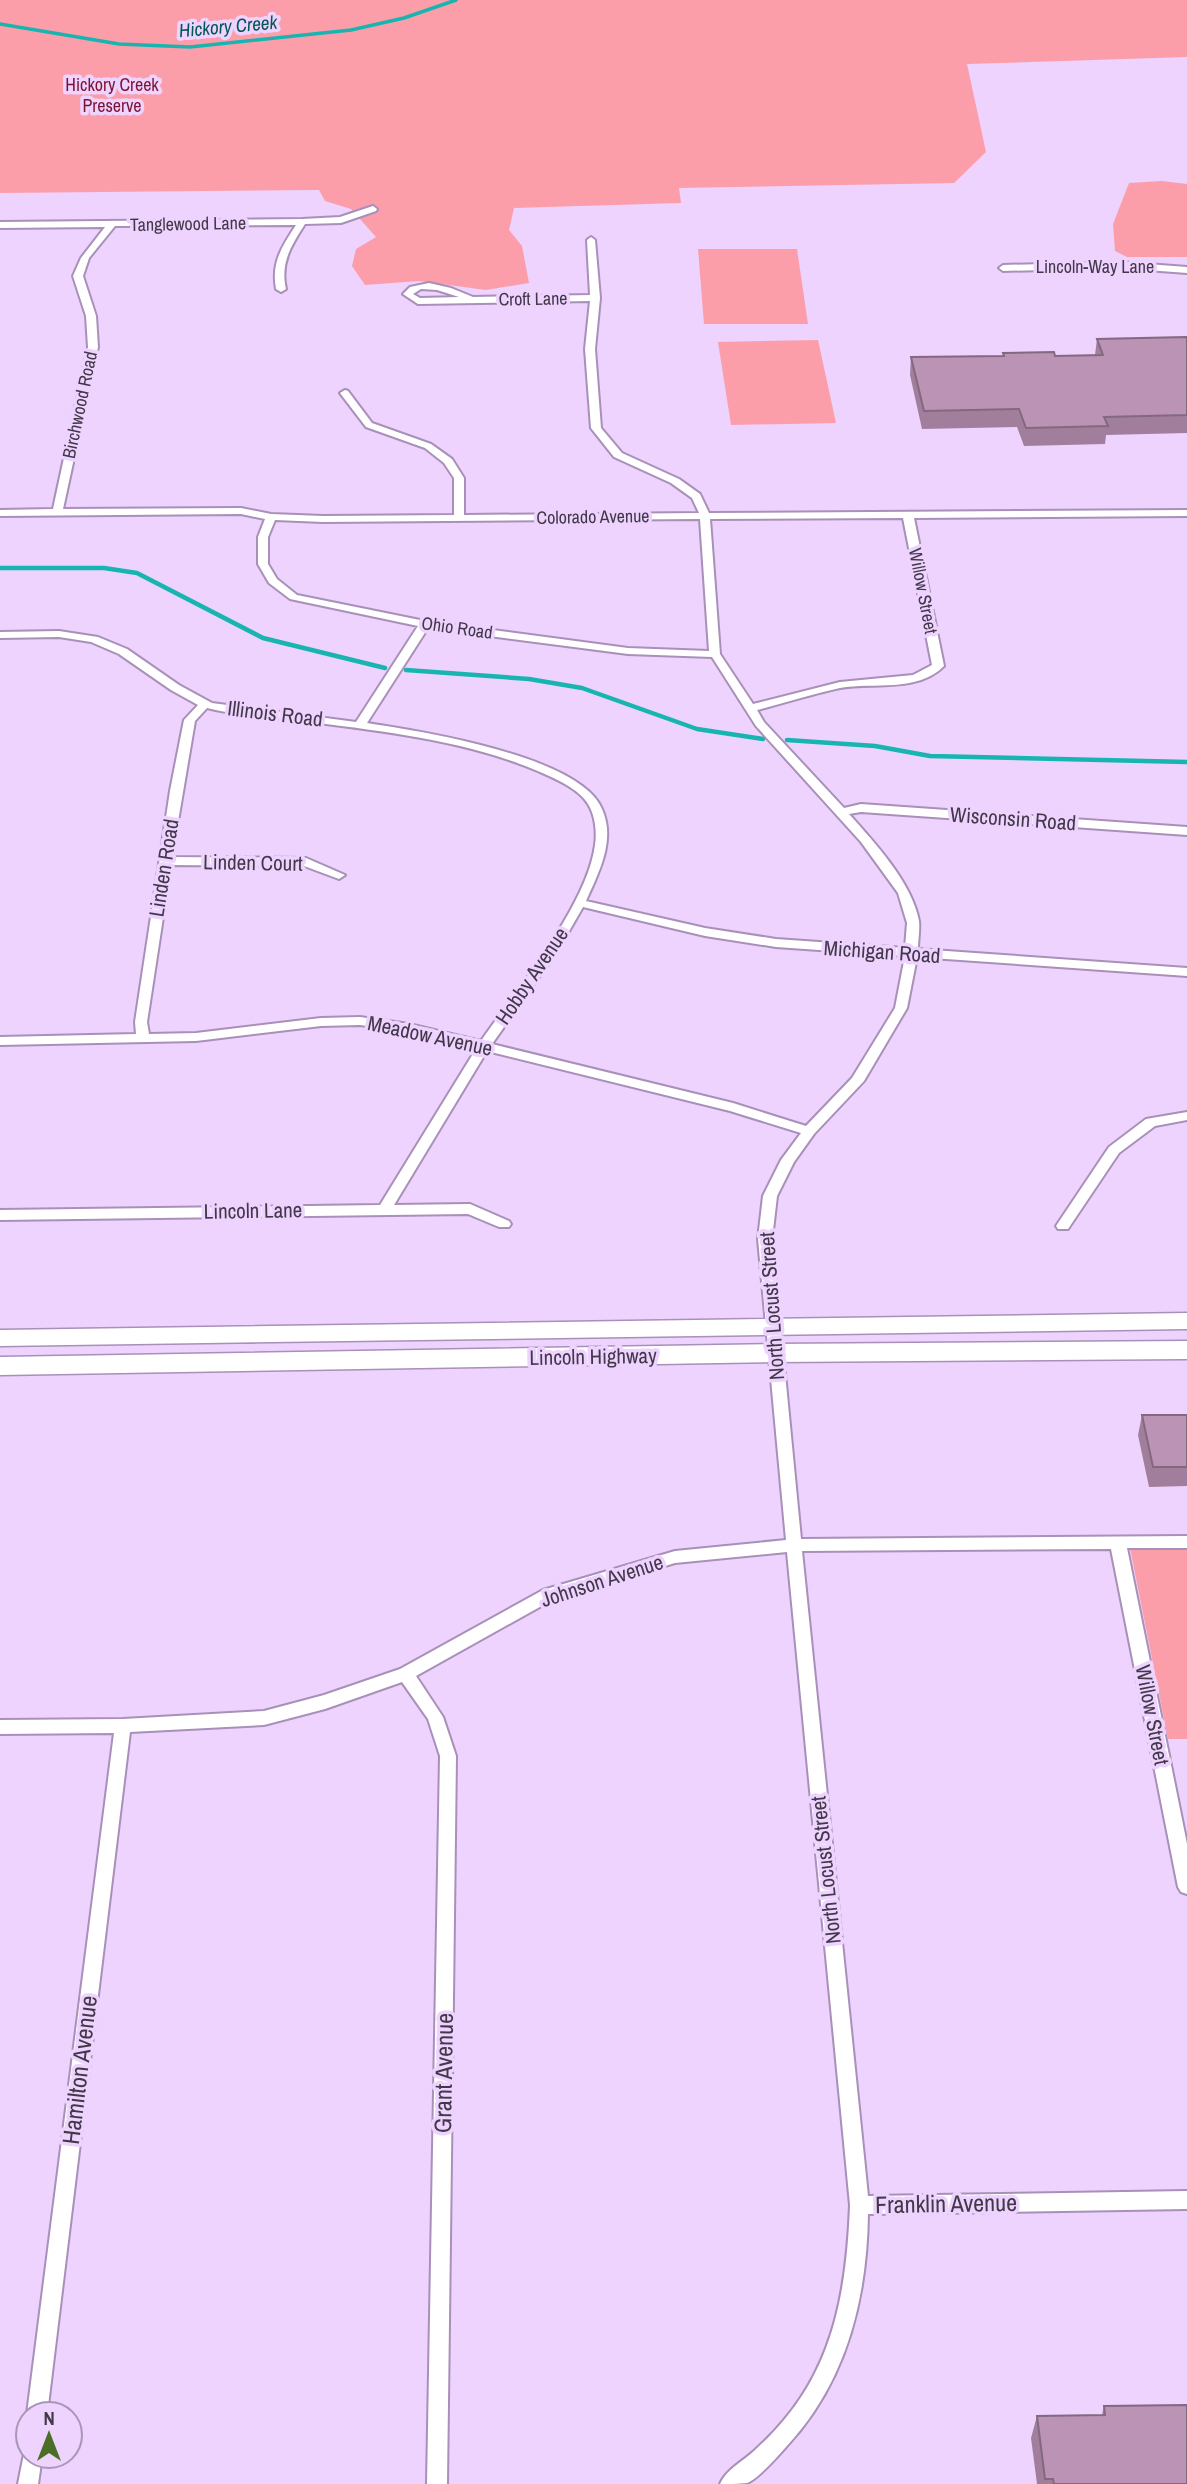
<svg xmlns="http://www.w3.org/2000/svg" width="1187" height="2484" font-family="'Archivo Narrow',sans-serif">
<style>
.green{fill:#fb9eaa}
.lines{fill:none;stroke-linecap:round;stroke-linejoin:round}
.stream-far1{stroke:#18b5b0;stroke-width:3.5}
.stream{stroke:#18b5b0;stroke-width:4.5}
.minor-casing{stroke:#a890b8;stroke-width:4}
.primary-casing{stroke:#a890b8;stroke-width:3}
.minor{fill:#fff;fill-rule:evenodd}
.primary{fill:#fff;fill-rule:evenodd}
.wall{fill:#a17f9c}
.building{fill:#bb94b5;stroke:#83687f;stroke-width:2}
.labels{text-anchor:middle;stroke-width:7;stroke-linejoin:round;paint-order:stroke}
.far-park-label{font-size:18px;fill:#7e1331;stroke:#edd3fe}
.far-street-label{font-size:18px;fill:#423849;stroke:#edd3fe}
.far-water-label{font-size:19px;font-style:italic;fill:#025755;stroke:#edd3fe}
.street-label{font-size:21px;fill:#423849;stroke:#edd3fe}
.near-street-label{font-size:24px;fill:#423849;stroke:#edd3fe}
</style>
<rect width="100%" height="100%" fill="#edd3fe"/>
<path class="green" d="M0,0H1187V57L967,64L986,152L954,183L679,188L681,203L514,208L509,230L522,246L529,283L486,290L419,281L365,285L352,266L356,249L376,237L351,209L325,201L319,190L0,193Z
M1162,181L1187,184V257H1127L1115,251L1113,224L1129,183Z
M698,249H797L808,324H704Z
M818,340L836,423L731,425L718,342Z
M1187,1547V1739H1168L1130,1548Z"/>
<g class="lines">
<path class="stream-far1" d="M0,24L119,44L190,47L351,30L404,18L456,0"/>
<path class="stream" d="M0,568H104L137,573L263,638L385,668
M406,670L529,679L582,688L697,729L763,739
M787,740L875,746L930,756L1187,762"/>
<g class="minor-casing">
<path id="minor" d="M373,206L377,209L376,211L341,223L305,224C291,246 280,263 286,289L281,292L276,289C271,263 282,246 296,225L115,226L89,258L83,276L96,316L98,347L63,509L241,508L271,514L323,516L454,515V478L444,463L425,448L366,427L340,393L345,390L348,391L372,423L431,444L452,459L464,478V515L699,513L692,498L671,483L614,457L591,428L585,349L590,301L418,304L403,294L410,287L429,283L451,288L473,297L590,295L587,240L591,237L595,240L600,298L595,349L601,428L622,453L679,479L700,494L709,513L1187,510V516L914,518L944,666C917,693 874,682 840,688C812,694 784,703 757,710L764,722L844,808L861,804L1187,827V835L861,812L849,814C875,843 912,883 919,921C920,930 918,940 918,949L1187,968V976L917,957L907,1008L864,1081L814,1134L794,1162L777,1196L772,1239L801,1539L1187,1536V1548H1127L1187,1844V1894L1181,1892L1178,1887L1111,1549L802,1551L868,2196L1187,2191V2209L868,2214C867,2299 846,2383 786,2447C777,2457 759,2478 747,2483C740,2484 727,2484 720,2484C726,2470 743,2461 754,2451C764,2442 775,2431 784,2420C836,2359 847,2283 850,2205L787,1552L675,1563L554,1599L416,1676L443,1717L456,1756L447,2484H427L440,1756L428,1719L402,1682L325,1709L264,1725L130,1732L47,2414H28V2416L27,2414L114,1733L0,1734V1720L123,1719L264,1711L324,1695L400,1669L543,1590L675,1551L786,1540L758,1239L763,1196L781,1160L801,1133L730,1111L487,1051L394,1205L470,1204L509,1221L511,1224L509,1227H499L468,1214L0,1220V1210L380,1205L476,1049L409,1032L360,1025L321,1026L196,1041L0,1045V1037L136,1034L135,1022L170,791L184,720L198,705L171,690L119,654L91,642L59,637L0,638V632L59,631L98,637L127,649L179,685L212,703L356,722L418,626L290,599L269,583L258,564V537L265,519L241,514L0,516V510L53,509L88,347L86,316L73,276L81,258L105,227L0,228V222L302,219L340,217ZM421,289L437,290L459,297L420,298L413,294ZM903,518L932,665L913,675L840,682L753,704L720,654L710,519ZM700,519L709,651L628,648L425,621L297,595L277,579L268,564V537L275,520L323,522ZM428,628L628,654L712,657L756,726L861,842L898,893L907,923L905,948L776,939L705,928L586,901C599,872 616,840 602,809C580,756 420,731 367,723ZM207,708C238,716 271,717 302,721C381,731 466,740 540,772C556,779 579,789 588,804C595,815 597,832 595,845C587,906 516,990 481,1041L409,1024L360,1017L321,1018L196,1033L149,1034L147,1022L171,865L304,866L339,879L345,875L306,858L172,857L195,721ZM583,907L705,936L776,947L905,956L895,1008L852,1078L806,1126L733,1103L492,1044L557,952Z
M1120,262L1187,267V273L1120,268L1003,271L999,268L1003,265Z
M1187,1112V1120L1155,1126L1119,1153L1068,1229H1058L1056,1226L1058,1223L1109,1147L1146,1119Z
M28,2448V2456H42L38,2484H18L25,2449Z"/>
</g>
<g class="primary-casing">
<path id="primary" d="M1187,1313V1329L0,1346V1330Z
M1187,1341V1359L775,1362L0,1375V1357L775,1344Z"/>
</g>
<use href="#minor" class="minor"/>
<use href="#primary" class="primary"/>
</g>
<path class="wall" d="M1187,337V433L1106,435L1105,444L1024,446L1017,427L922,429L910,375L911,357L1003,356V353L1055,356L1095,355L1097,339Z
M1142,1415H1187V1486L1149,1487L1138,1435Z
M1104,2406L1187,2484H1037L1031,2438L1037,2416L1102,2415Z"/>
<path class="building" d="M1187,337V415L1104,417L1108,426L1026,428L1019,409L924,411L911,357L1004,356L1003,353L1054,352L1055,356L1103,355L1097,339Z
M1142,1415H1187V1467H1153Z
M1187,2405V2484H1054L1053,2479H1045L1037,2416L1105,2415L1104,2406Z"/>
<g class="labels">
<g class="far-park-label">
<text x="112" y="91">Hickory Creek<tspan x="112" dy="21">Preserve</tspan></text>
</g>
<g class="far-street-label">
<text transform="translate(188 224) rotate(-1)" y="6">Tanglewood Lane</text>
<text x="1095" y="273">Lincoln-Way Lane</text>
<text transform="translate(533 299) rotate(-1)" y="6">Croft Lane</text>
<text transform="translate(80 405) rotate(-78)" y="6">Birchwood Road</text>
<text transform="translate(593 517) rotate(-1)" y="6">Colorado Avenue</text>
<text transform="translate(923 591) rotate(79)" y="6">Willow Street</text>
<text transform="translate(457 628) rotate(8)" y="6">Ohio Road</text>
</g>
<g class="far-water-label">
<text transform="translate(228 26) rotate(-5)" y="7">Hickory Creek</text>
</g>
<g class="street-label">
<text transform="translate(275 714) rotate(7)" y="7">Illinois Road</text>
<text transform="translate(1013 819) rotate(4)" y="7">Wisconsin Road</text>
<text transform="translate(253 863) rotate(1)" y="7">Linden Court</text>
<text transform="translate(164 868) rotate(-81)" y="7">Linden Road</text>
<text transform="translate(882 952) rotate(4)" y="7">Michigan Road</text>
<text transform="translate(532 976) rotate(-56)" y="7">Hobby Avenue</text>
<text transform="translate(430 1036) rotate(12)" y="7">Meadow Avenue</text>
<text transform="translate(253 1211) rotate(-1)" y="7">Lincoln Lane</text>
<text transform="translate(772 1306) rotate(-94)" y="7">North Locust Street</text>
<text transform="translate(593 1357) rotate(-1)" y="7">Lincoln Highway</text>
<text transform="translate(602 1581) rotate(-18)" y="7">Johnson Avenue</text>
<text transform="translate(1152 1715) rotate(79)" y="7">Willow Street</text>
<text transform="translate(826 1870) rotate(-96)" y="7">North Locust Street</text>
</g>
<g class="near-street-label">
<text transform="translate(80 2070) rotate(-83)" y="8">Hamilton Avenue</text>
<text transform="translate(444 2073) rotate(-89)" y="8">Grant Avenue</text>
<text transform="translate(946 2204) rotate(-1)" y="8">Franklin Avenue</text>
</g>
</g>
<g transform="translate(49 2435)"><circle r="33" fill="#edd3fe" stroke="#a995b6" stroke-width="2"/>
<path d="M0-5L12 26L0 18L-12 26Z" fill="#4a6e26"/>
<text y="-10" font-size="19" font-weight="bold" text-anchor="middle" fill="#423849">N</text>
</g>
</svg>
